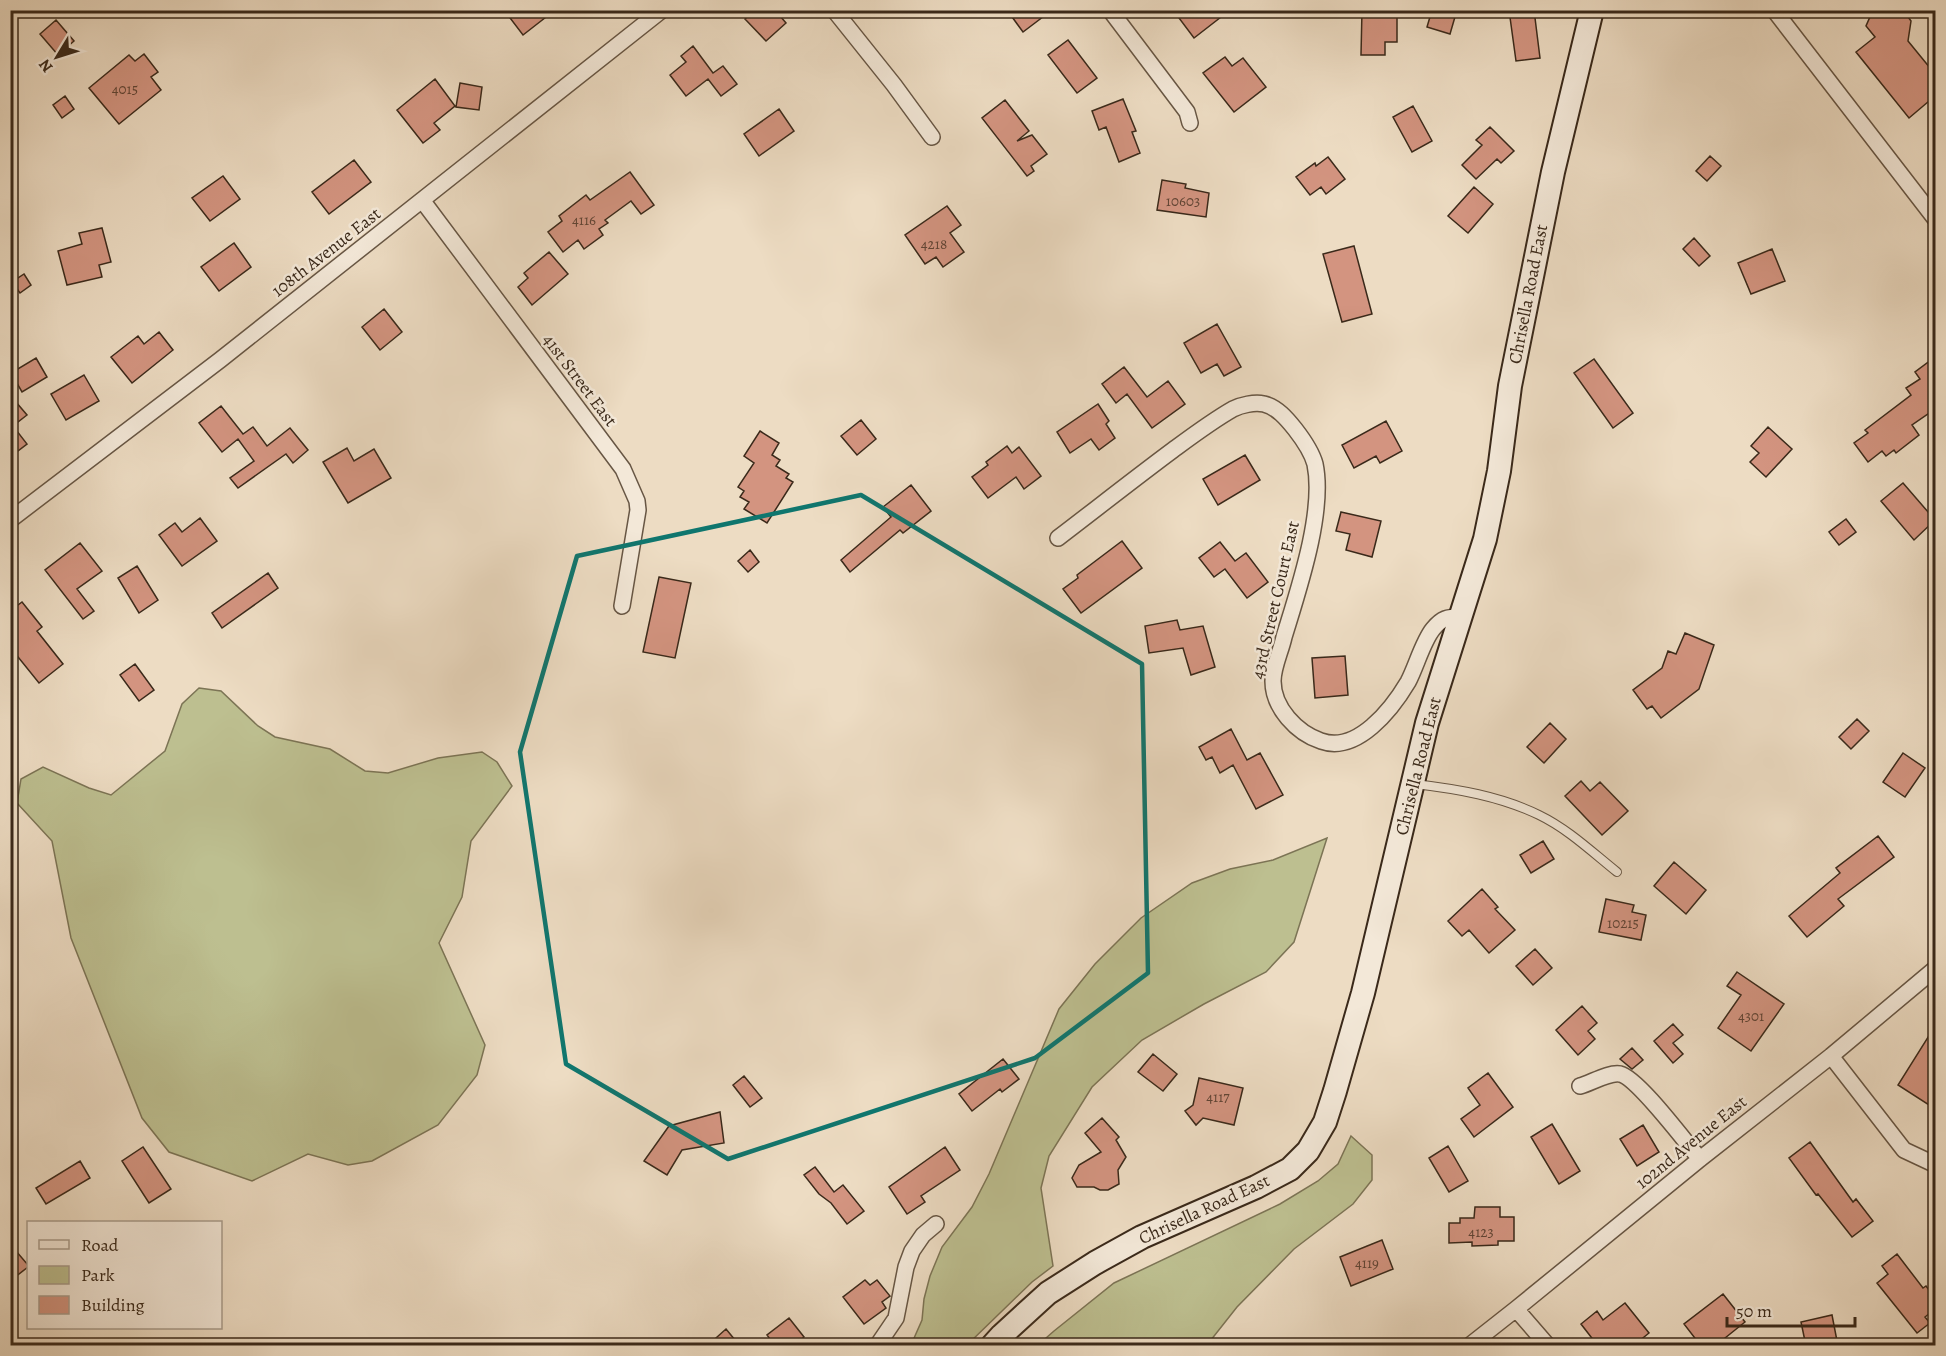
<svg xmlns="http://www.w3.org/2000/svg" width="1946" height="1356" font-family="Alegreya,serif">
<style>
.green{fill:#bdbf90;stroke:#7c7455;stroke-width:1.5}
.building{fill:#d39480;stroke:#3a291a;stroke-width:1.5}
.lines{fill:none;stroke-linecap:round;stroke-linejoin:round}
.lane-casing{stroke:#675644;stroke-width:10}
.street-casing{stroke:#675644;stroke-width:18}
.secondary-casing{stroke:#3a291a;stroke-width:26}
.lane{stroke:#f3e8d8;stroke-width:8}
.street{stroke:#f3e8d8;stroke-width:15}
.secondary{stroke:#f3e8d8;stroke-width:22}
.marked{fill:none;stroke:#0f766e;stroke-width:4.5;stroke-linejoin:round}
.labels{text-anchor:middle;stroke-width:5;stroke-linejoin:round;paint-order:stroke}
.number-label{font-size:15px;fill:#604434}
.street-label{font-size:18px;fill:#3a291a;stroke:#f3e8d8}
</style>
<rect width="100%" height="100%" fill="#eddcc3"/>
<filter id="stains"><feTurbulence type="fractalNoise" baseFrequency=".00333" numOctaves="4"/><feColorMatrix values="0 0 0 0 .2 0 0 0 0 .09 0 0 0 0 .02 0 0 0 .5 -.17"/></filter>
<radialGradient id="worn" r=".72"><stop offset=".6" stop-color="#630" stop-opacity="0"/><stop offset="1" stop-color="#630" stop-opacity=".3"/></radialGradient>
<path class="green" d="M199,688L221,691L258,726L275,737L330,749L365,771L388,773L438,758L482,752L497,762L512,786L471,841L462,897L439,943L485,1045L477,1075L438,1125L372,1161L348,1165L308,1154L252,1181L169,1152L142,1118L71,938L52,841L17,803L21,779L43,767L89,788L111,795L165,751L182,704Z
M1327,838L1294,942L1266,972L1204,1004L1142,1040L1092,1087L1049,1156L1041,1188L1053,1266L1032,1282L967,1345H911L922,1320L924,1299L930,1276L942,1247L972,1207L989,1174L1059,1009L1095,964L1141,918L1192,883L1230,869L1273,860Z
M1351,1136L1372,1155V1180L1353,1204L1294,1249L1237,1307L1207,1345H1038L1054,1331L1114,1283L1280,1204L1318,1181L1338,1164Z"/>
<path class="building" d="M504,10H555L523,35Z
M754,10H775L786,23L766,41L745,19Z
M1007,10H1052L1023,32Z
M1173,10H1230L1194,38Z
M1362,10H1379V15H1397V42H1385V55H1361Z
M1432,10H1457L1450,34L1427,27Z
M1509,10H1534L1540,58L1516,61Z
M1873,10H1898L1902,16L1906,14L1911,21L1908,41L1935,74V96L1909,118L1856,52L1875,37L1866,26Z
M56,20L74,41L58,55L40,34Z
M1068,40L1097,78L1077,93L1048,55Z
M693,46L713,73L723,66L737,84L721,96L708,79L686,96L670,75L686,62L681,56Z
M144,54L158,72L151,77L161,90L119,124L89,88L129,55L135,61Z
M1225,57L1232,66L1243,58L1266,87L1234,112L1203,73Z
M435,79L455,106L434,123L440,130L423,143L397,110Z
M460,83L482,87L479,110L456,107Z
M65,96L74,109L62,118L53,105Z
M1123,99L1136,131L1132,132L1140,153L1119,162L1106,127L1099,130L1092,111Z
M1005,100L1029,131L1017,141L1032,135L1047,154L1031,166L1034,171L1027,176L982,118Z
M1413,106L1432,141L1412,152L1393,117Z
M779,109L794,131L759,156L744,134Z
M1490,127L1514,151L1501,163L1497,159L1476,179L1462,165L1482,145L1476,140Z
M1710,156L1721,166L1707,181L1696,171Z
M1328,157L1345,179L1326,194L1321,187L1310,195L1296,177L1315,163L1316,166Z
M354,160L371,182L329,214L312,192Z
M630,172L654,205L641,214L631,201L605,220L608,223L599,229L603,235L584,249L578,240L563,252L548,232L562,221L559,216L586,195L590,200Z
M223,176L240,199L210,221L192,198Z
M1162,180L1186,184L1185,188L1209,193L1206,217L1157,210Z
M1474,187L1493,204L1468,233L1448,216Z
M947,206L961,225L950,233L964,252L943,267L936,257L925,264L905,235Z
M102,228L111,262L99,265L102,277L67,285L58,251L82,244L79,233Z
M1694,238L1710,256L1699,266L1683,249Z
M234,243L251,267L219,291L201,267Z
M1354,246L1372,314L1342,322L1323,254Z
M1772,249L1785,281L1751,294L1738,263Z
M549,252L568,274L532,305L518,287L528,278L524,273Z
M24,274L31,285L20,293L12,282Z
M384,309L402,332L380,350L362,327Z
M1217,324L1241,367L1224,376L1217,364L1201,373L1184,343Z
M159,332L173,350L132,383L111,357L138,336L144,344Z
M1935,357V409L1912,425L1919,435L1896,453L1894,450L1886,456L1882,451L1868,462L1854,443L1868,433L1865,430L1911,395L1906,388L1920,379L1915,372Z
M36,358L47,377L22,392L11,373Z
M1594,359L1633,413L1613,428L1574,373Z
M1124,367L1147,397L1168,381L1185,404L1152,428L1127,394L1116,403L1102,384Z
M84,375L99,401L66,420L51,394Z
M10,395L27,415L13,426L27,444L10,457Z
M1098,404L1109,421L1106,424L1115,438L1099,450L1091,439L1070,453L1057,432Z
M221,406L243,434L253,427L267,446L290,428L308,450L293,463L286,454L238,488L230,478L254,461L238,439L222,452L199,423Z
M861,420L876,439L857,455L841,436Z
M1386,421L1402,451L1380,463L1376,456L1354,468L1342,445Z
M1768,427L1792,449L1766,477L1750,462L1759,453L1751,446Z
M760,431L779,443L772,455L780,460L776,466L789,474L786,478L793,482L767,523L744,509L749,502L740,497L744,491L738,487L754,463L744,456Z
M1007,446L1012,453L1019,447L1041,476L1024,489L1016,477L988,498L972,477L988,465L986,462Z
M347,448L354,461L374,449L391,478L348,503L323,462Z
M1245,455L1260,480L1218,505L1203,479Z
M1903,483L1935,520L1914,540L1881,501Z
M911,485L931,511L903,533L900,530L850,572L841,560L891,517L883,507Z
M1341,512L1381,521L1372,557L1346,550L1350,534L1336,531Z
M200,518L217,541L182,566L159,535L175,523L182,532Z
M1846,519L1856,532L1839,545L1829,532Z
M1122,541L1142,568L1081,613L1063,589L1078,578L1077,575Z
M1220,542L1235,561L1246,553L1268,582L1247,598L1225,569L1214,577L1199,558Z
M80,543L102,571L77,589L94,611L83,619L45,570Z
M750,550L759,562L748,572L738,561Z
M137,566L158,600L139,613L118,578Z
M268,573L278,588L222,628L212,613Z
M659,577L691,583L675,658L643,652Z
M22,602L42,627L37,631L63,664L39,683L10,647V611Z
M1177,620L1180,630L1203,626L1215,667L1191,675L1183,648L1149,653L1145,626Z
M1685,633L1714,645L1699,689L1661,718L1652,706L1647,709L1633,690L1662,668L1668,651L1676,654Z
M1345,656L1348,695L1315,698L1312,658Z
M135,664L154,690L139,701L120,675Z
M1857,719L1869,731L1851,749L1839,737Z
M1550,723L1566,739L1544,763L1527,747Z
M1231,729L1247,760L1260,753L1283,795L1256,809L1233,765L1220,773L1212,757L1206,760L1199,747Z
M1903,753L1925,768L1905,797L1883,782Z
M1581,781L1590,791L1600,782L1628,811L1602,835L1565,796Z
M1878,836L1894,857L1838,899L1844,906L1807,937L1789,916L1840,873L1836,868Z
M1543,841L1554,859L1531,873L1520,855Z
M1674,862L1706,890L1686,914L1654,886Z
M1482,889L1498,907L1495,909L1515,930L1489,953L1469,930L1462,936L1448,921Z
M1606,899L1634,905L1632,912L1646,915L1641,940L1599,932Z
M1535,949L1552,968L1533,985L1516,966Z
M1737,972L1784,1004L1751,1051L1718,1028L1741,995L1727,986Z
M1582,1006L1597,1023L1588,1031L1595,1039L1578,1055L1556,1030Z
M1673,1024L1683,1035L1673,1043L1683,1054L1673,1063L1654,1041Z
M1935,1026V1095L1929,1105L1898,1085Z
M1632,1048L1643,1060L1632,1069L1620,1059Z
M1153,1054L1177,1074L1163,1091L1138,1072Z
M1003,1059L1019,1079L1002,1092L1000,1089L972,1111L959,1094Z
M1488,1073L1513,1107L1474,1137L1461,1119L1480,1105L1468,1088Z
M744,1076L762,1098L750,1107L733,1085Z
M1199,1078L1243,1088L1234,1125L1203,1118L1196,1125L1185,1111L1193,1105Z
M720,1112L724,1143L682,1150L667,1175L644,1161L669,1126Z
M1102,1118L1119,1137L1116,1140L1126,1157L1118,1170L1119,1184L1108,1190H1100L1094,1187H1077L1072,1178L1079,1165L1101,1152L1085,1133Z
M1552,1124L1580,1171L1559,1184L1531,1137Z
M1643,1125L1659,1152L1637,1166L1620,1139Z
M1810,1142L1853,1202L1856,1199L1873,1221L1852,1237L1818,1194L1816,1195L1789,1158Z
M1448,1146L1468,1181L1449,1192L1429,1158Z
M143,1147L171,1189L149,1203L122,1161Z
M945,1147L960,1170L921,1196L925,1202L907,1214L889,1187Z
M80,1161L90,1178L46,1204L36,1188Z
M815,1167L834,1192L843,1185L864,1211L847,1224L831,1203L819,1194L804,1175Z
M1475,1207H1500V1217H1514V1241H1498V1245L1472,1246V1242L1449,1243V1223H1460V1218H1474Z
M1382,1240L1393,1269L1351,1286L1340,1257Z
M10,1244L28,1265V1267L10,1281Z
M1897,1254L1923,1288L1926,1286L1935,1298V1309L1925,1317L1930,1323L1917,1333L1877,1283L1888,1274L1882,1266Z
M865,1280L870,1285L877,1280L890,1296L882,1302L886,1308L864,1324L843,1297Z
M1723,1294L1745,1322L1715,1346H1701L1684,1324Z
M1625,1303L1649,1333L1633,1346H1598L1581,1324L1597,1311L1603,1320Z
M1832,1315L1838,1346H1806L1801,1322Z
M789,1318L804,1337L793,1346H775L767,1335Z
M726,1329L740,1346H707Z"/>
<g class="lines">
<g class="lane-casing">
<path id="lane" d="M1415,784C1457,789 1500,796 1539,815C1568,829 1592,852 1617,872"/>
</g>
<g class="street-casing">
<path id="street" d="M834,10L894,85L932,137
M1110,10L1187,112L1190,123
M1774,10L1936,220
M422,200L623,469L637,501L638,510L622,606
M10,520L220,360L662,10
M1058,538C1096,509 1134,479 1173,450C1192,436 1212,421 1233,409C1241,405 1254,402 1264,404C1277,407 1287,419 1295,429C1302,438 1312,453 1315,464C1325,512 1298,591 1284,637C1281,651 1273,667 1273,681C1273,708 1297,733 1321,741C1357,754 1392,709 1408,682C1416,667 1423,641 1433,629C1442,618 1447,617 1461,617
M1831,1056L1904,1150L1936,1165
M1580,1086C1591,1083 1609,1072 1620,1074C1638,1078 1686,1143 1700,1159
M1516,1309L1548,1346
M877,1346L896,1318L906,1267L912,1251L923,1235L936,1224
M1469,1346L1516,1309L1700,1159L1831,1056L1936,968"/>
</g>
<g class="secondary-casing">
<path id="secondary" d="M992,1346L1002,1335L1048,1293L1095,1263L1142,1237L1256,1187L1290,1169L1308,1151L1325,1122L1335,1091L1363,993L1427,723L1485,539L1499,471L1510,386L1553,172L1592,10"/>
</g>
<use href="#lane" class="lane"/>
<use href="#street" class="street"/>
<use href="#secondary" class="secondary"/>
</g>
<path class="marked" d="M861,495L1142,664L1148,973L1035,1058L728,1159L566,1064L520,752L577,556Z"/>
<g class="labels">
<g class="number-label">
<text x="125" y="94">4015</text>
<text x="1183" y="206">10603</text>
<text x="584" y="225">4116</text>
<text x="934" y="249">4218</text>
<text x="1623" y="928">10215</text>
<text x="1751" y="1021">4301</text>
<text x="1218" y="1102">4117</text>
<text x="1481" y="1237">4123</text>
<text x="1367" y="1268">4119</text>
</g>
<g class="street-label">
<text transform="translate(326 252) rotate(-38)" y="6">108th Avenue East</text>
<text transform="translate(1528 294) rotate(-79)" y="6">Chrisella Road East</text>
<text transform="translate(580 380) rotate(53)" y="6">41st Street East</text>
<text transform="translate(1275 600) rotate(-77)" y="6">43rd Street Court East</text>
<text transform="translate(1418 766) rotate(-76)" y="6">Chrisella Road East</text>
<text transform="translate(1691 1142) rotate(-39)" y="6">102nd Avenue East</text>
<text transform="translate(1204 1209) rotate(-25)" y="6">Chrisella Road East</text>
</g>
</g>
<rect width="1946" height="1356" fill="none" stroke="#eddcc3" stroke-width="36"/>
<rect x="12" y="12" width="1922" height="1332" fill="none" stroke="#3a291a" stroke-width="3"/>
<rect x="18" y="18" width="1910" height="1320" fill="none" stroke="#3a291a" stroke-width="1.5"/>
<rect x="27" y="1221" width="195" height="108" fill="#f3e8d8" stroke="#a99c8c" stroke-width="1.5"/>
<rect x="39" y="1240" width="30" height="9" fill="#f3e8d8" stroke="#a99c8c" stroke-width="1.5"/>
<text x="81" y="1251" font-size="18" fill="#3a291a">Road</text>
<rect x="39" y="1266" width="30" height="18" fill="#bdbf90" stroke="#a99c8c" stroke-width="1.5"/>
<text x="81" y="1281" font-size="18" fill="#3a291a">Park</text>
<rect x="39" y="1296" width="30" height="18" fill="#d39480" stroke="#a99c8c" stroke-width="1.5"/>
<text x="81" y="1311" font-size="18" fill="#3a291a">Building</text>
<g transform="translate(57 57) rotate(232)" stroke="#f3e8d8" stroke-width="4.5" paint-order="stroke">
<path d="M0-4.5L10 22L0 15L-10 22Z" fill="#3a291a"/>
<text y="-9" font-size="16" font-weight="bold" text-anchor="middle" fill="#3a291a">N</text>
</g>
<path d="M1727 1317v9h128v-9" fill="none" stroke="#3a291a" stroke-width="3"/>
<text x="1736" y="1317" font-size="18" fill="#3a291a" stroke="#f3e8d8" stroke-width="4.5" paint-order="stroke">50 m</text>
<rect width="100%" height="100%" filter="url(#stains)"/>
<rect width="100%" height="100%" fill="url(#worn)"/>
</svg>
